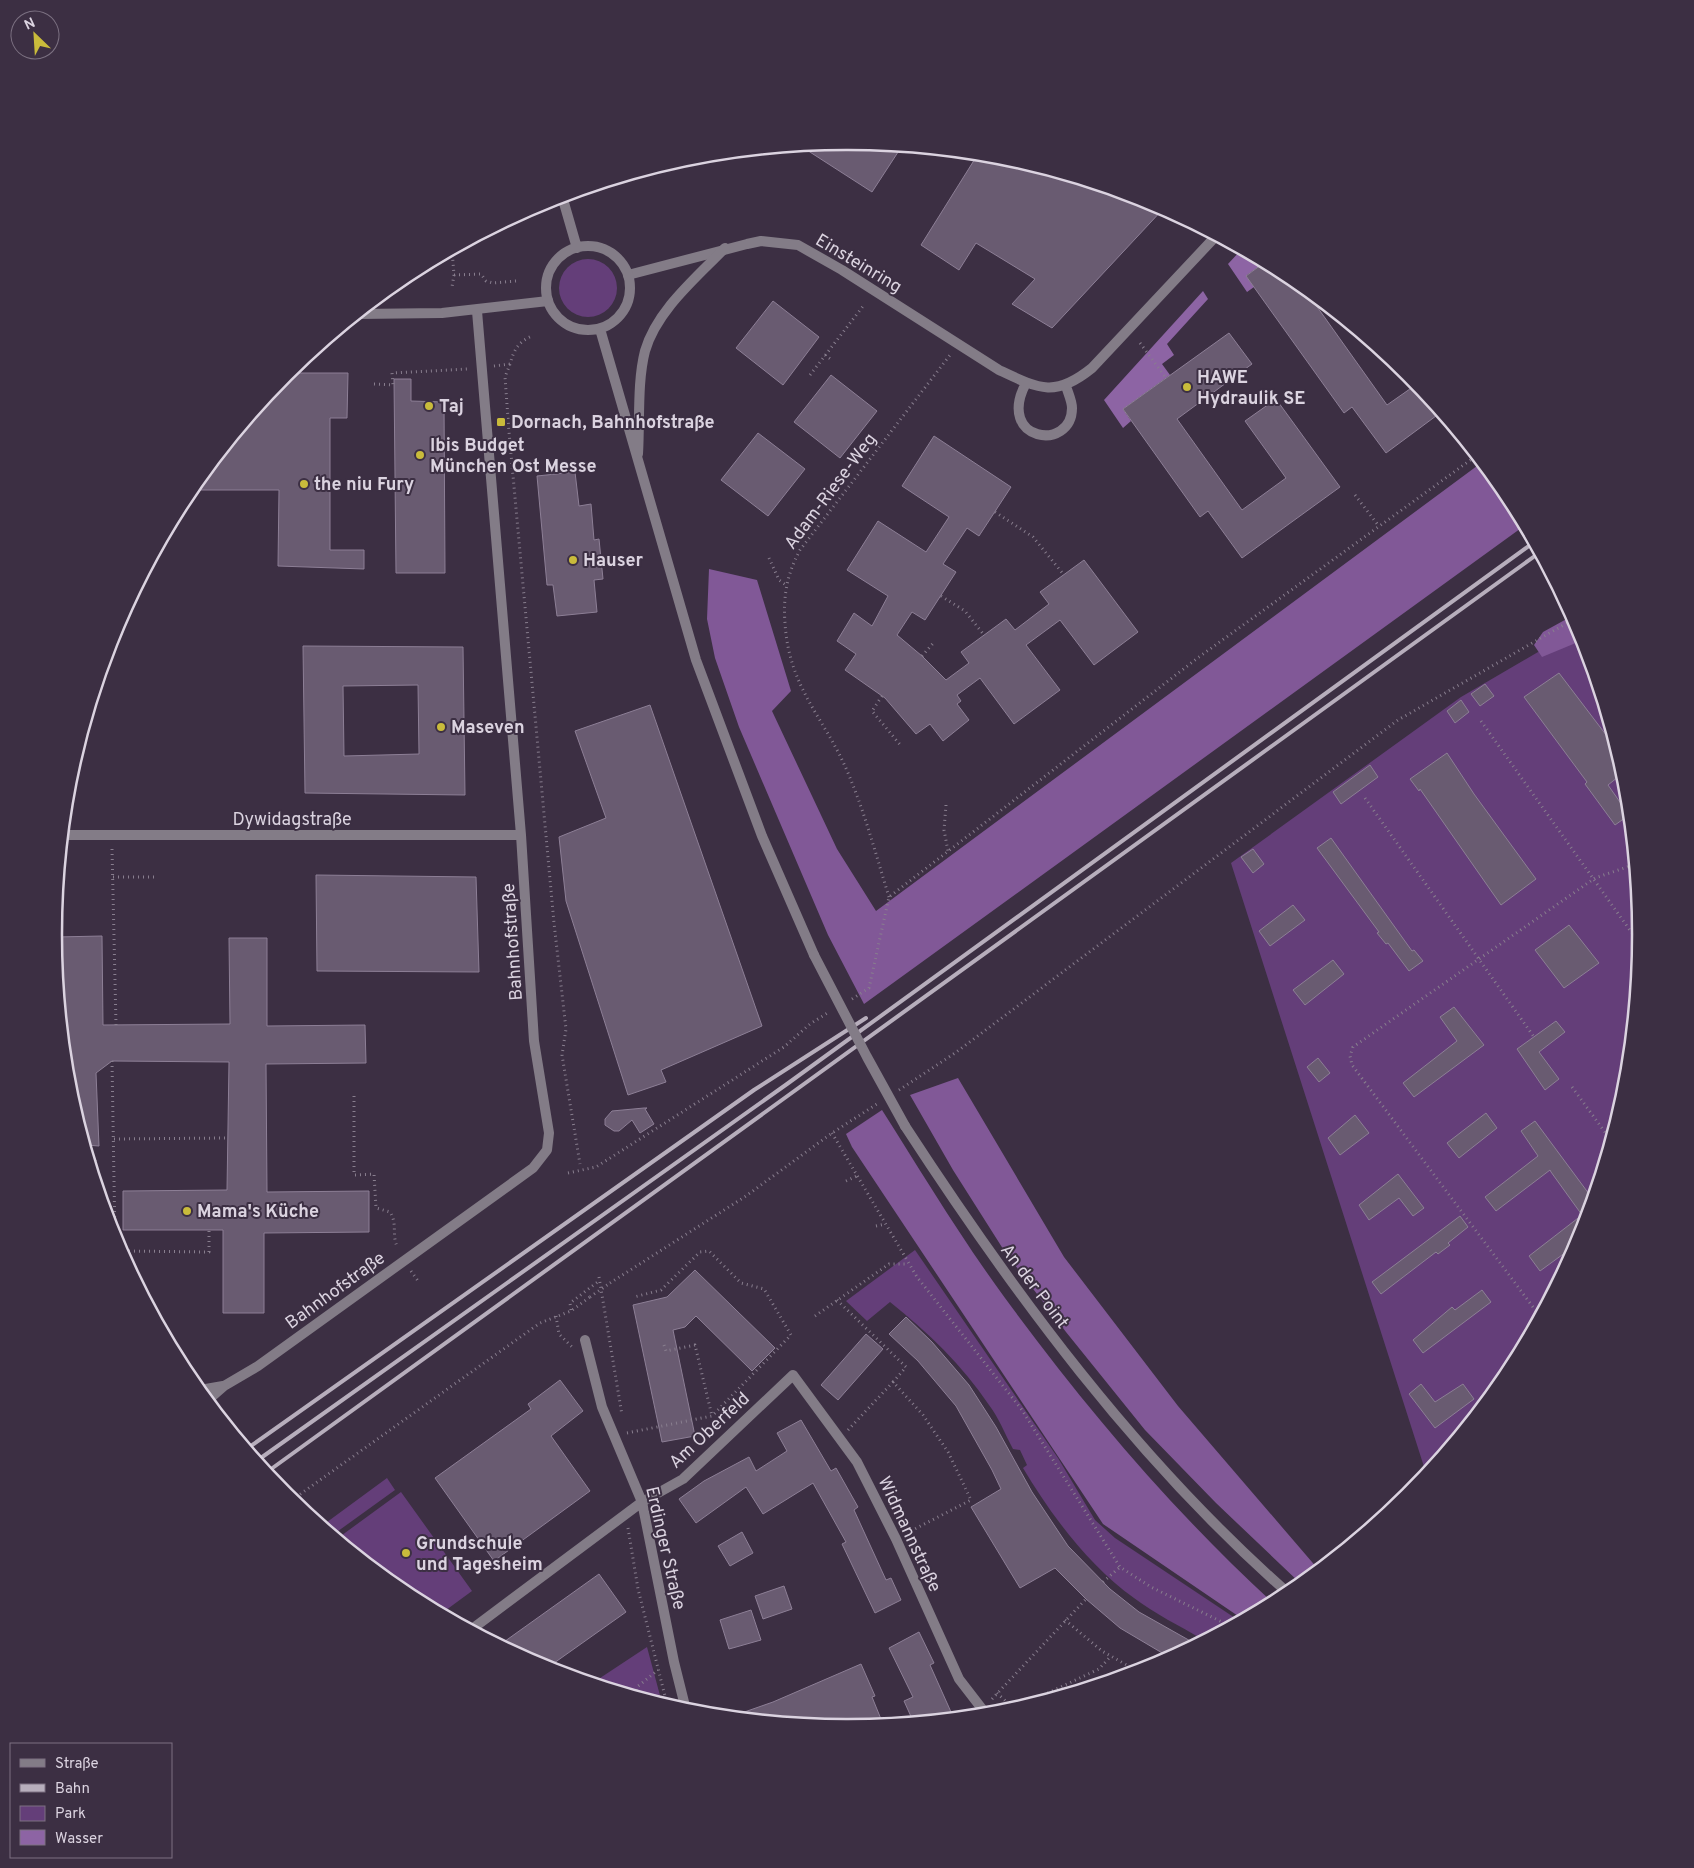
<svg xmlns="http://www.w3.org/2000/svg" width="1694" height="1868" font-family="Overpass,sans-serif">
<style>
.green{fill:#643e79}
.forest{fill:#815897}
.water{fill:#8d64a4}
.building{fill:#695b71;stroke:#8d7f96;fill-rule:evenodd}
.lines{fill:none;stroke-linecap:round;stroke-linejoin:round}
.path{stroke:#887e8e;stroke-width:3;stroke-dasharray:1 4;stroke-linecap:butt}
.minor{stroke:#837c87;stroke-width:10}
.tertiary{stroke:#837c87;stroke-width:10}
.rail{stroke:#b7aebc;stroke-width:4}
.path-bridge{stroke:#887e8e;stroke-width:3;stroke-dasharray:1 4;stroke-linecap:butt}
.tertiary-bridge{stroke:#837c87;stroke-width:10}
.poi-dot{fill:#c9bb3b;stroke:#3c2f43;stroke-width:2}
.labels{text-anchor:middle;stroke-width:4;stroke-linejoin:round;paint-order:stroke}
.street-label{font-size:18px;fill:#dbd3e0;stroke:#3c2f43}
.poi-label{font-size:18px;font-weight:bold;fill:#dbd3e0;stroke:#3c2f43;text-anchor:start}
.rim{fill:none;stroke:#dbd3e0;stroke-width:2.5}
</style>
<rect width="100%" height="100%" fill="#3c2f43"/>
<path class="green" d="M559 288a29 29 0 1 1 58 0a29 29 0 1 1-58 0Z
M1579,628L1625,780L1640,934L1625,1089L1580,1238L1506,1375L1426,1473L1231,863L1461,697Z
M915,1250L1058,1458L1095,1520L1115,1538L1238,1620L1202,1639C1180,1626 1155,1614 1134,1598C1089,1566 1051,1515 1023,1468L1027,1465L1020,1450L1013,1449C1005,1434 999,1418 989,1405C962,1365 928,1332 890,1302L867,1321L846,1301Z
M387,1478L395,1490L334,1534L323,1525Z
M401,1492L472,1591L442,1613L406,1593L338,1538Z
M647,1647L662,1703L594,1682Z"/>
<path class="forest" d="M1481,463L1507,494L1524,526L864,1004L828,935L739,727L715,658L707,619L709,569L757,580L791,691L772,711L837,849L876,911Z
M1572,616L1583,640L1542,657L1534,645L1543,632Z
M958,1078L1064,1257L1178,1406L1318,1569L1300,1583L1216,1503L1145,1430L1066,1332L1005,1252L953,1170L910,1095Z
M882,1110C922,1173 961,1238 1005,1298C1084,1406 1173,1511 1272,1602L1241,1618L1103,1524L852,1147L846,1134Z"/>
<path class="water" d="M1241,250L1265,262L1247,275L1254,287L1247,292L1228,264Z
M1203,291L1208,299L1167,344L1174,355L1162,364L1170,375L1123,409L1131,421L1123,428L1104,400Z"/>
<path class="building" d="M847,141L902,146L872,192L799,145Z
M978,154L1002,156L1151,201L1164,208L1052,328L1012,304L1035,279L976,243L959,270L921,245Z
M1265,262L1288,275L1303,287L1387,405L1417,384L1440,413L1386,453L1352,407L1344,413L1246,276Z
M773,301L819,337L783,385L736,348Z
M1229,333L1252,364L1177,419L1242,510L1286,478L1245,421L1276,399L1340,487L1242,558L1208,511L1200,517L1123,409Z
M286,373H348L347,418H330V550H364V569L278,566L279,490H190Z
M831,375L877,411L840,458L794,422Z
M394,379H411V401L444,402L445,573H396Z
M758,433L805,469L768,516L721,480Z
M934,436L1011,487L979,536L967,528L943,564L956,572L925,620L912,612L897,635L922,656L946,680L969,663L961,652L1006,619L1015,630L1049,604L1040,592L1084,560L1138,632L1094,665L1060,620L1026,645L1060,690L1014,724L980,678L957,695L961,701L957,704L969,720L943,741L930,724L916,734L885,698L845,670L856,654L837,641L854,613L872,626L888,596L847,570L878,521L926,552L949,517L902,486Z
M575,472L579,506L591,504L594,540L599,539L603,579L594,580L597,612L557,616L553,585H547L537,476Z
M303,646L463,647L465,795L305,793ZM418,685L419,754L344,756L343,686Z
M1559,673L1616,748L1623,773L1608,785L1629,815L1615,825L1585,784L1587,782L1524,697Z
M1485,684L1494,696L1480,706L1471,694Z
M1461,700L1469,712L1455,723L1447,711Z
M650,705L762,1026L661,1070L666,1082L628,1095L566,901L559,837L606,818L575,731Z
M1447,753L1474,794L1536,879L1501,905L1420,789L1419,791L1410,779Z
M1370,765L1378,777L1341,804L1333,792Z
M1331,838L1412,951L1414,950L1423,961L1409,971L1388,943L1386,944L1377,933L1379,932L1317,848Z
M1253,849L1264,864L1253,873L1241,857Z
M316,875L476,877L479,972L317,971Z
M1293,905L1305,920L1270,946L1259,931Z
M1569,925L1599,963L1564,988L1535,950Z
M102,936L103,1025L230,1024L229,938H267V1026L365,1025L366,1063L266,1064L267,1192L369,1191V1232L264,1233V1313H223V1230H123V1191L227,1190L229,1062L112,1061L96,1073L99,1146L86,1145L69,1088L56,937Z
M1333,960L1344,974L1305,1005L1293,990Z
M1454,1007L1484,1045L1414,1097L1403,1083L1457,1041L1440,1017Z
M1556,1021L1565,1032L1539,1052L1559,1079L1545,1090L1517,1049Z
M1318,1058L1330,1073L1319,1082L1307,1067Z
M644,1108H647L645,1109L654,1124L640,1133L632,1120L619,1131H614L605,1125V1119L612,1111Z
M1486,1113L1497,1128L1459,1158L1447,1143Z
M1355,1115L1369,1133L1340,1155L1328,1138Z
M1535,1121L1592,1198L1577,1244L1540,1271L1529,1256L1582,1215L1551,1172L1550,1170L1496,1211L1485,1197L1538,1156L1521,1131Z
M1398,1174L1424,1208L1413,1216L1399,1198L1369,1220L1359,1205Z
M1460,1216L1468,1227L1448,1243L1450,1245L1438,1254L1436,1252L1381,1294L1372,1282Z
M695,1270L775,1348L752,1371L696,1316L685,1327L673,1330L695,1436L662,1442L633,1305L667,1297Z
M1482,1290L1491,1302L1423,1353L1413,1340L1452,1307L1455,1310Z
M906,1317L932,1342L969,1385L996,1427L1032,1492L1068,1546L1110,1589L1139,1612L1194,1643L1169,1657L1120,1628L1086,1599L1055,1568L1020,1588L971,1507L1001,1489L992,1470L956,1406L918,1361L889,1334Z
M866,1334L883,1349L838,1400L821,1385Z
M560,1380L583,1411L551,1436L590,1491L494,1561L435,1478L531,1409L528,1404Z
M1421,1384L1435,1402L1463,1384L1474,1399L1435,1428L1409,1394Z
M801,1420L831,1471L836,1468L858,1507L854,1510L886,1580L891,1578L901,1600L875,1613L842,1544L846,1542L813,1483L763,1514L746,1487L696,1523L679,1499L704,1481L749,1457L756,1471L787,1451L777,1433Z
M742,1532L753,1553L730,1566L718,1546Z
M599,1574L626,1612L547,1668L501,1644Z
M784,1586L792,1609L763,1619L755,1596Z
M751,1610L761,1640L729,1649L720,1620Z
M919,1632L934,1663L930,1665L951,1712L936,1718L913,1721L904,1701L913,1697L889,1648Z
M861,1664L875,1696L872,1697L883,1724L847,1727L733,1716L773,1702Z"/>
<g class="lines">
<path class="path" d="M452,250L454,275L452,287
M454,275L481,274L486,281L493,283L516,281
M1140,343L1166,378
M825,355L832,360
M510,364L505,377L509,432L554,923L566,1029L562,1055L580,1164
M494,366L510,364C514,350 518,342 532,336
M810,375L864,305
M374,384L393,385L392,373L468,369
M1355,495L1378,525
M995,512L1033,537L1064,575
M769,558L779,580L786,585
M941,596L965,611L984,635
M922,656L935,641
M882,696L872,711L902,747
M1481,721L1639,943
M1365,798L1534,1037
M946,805L944,830L948,851
M112,849L116,1025
M113,877H155
M889,897C876,855 865,813 848,773C825,718 789,689 785,623C783,596 787,574 800,550L950,355
M852,999L869,988L889,897L1199,657L1476,456
M112,1061L115,1240
M1572,1087L1610,1139
M899,1090L955,1053L1398,720L1574,619
M354,1096V1175L374,1174L376,1208L390,1212C398,1224 391,1236 398,1248
M832,1133L917,1277L1022,1410L1120,1567L1151,1587L1228,1625
M114,1139L227,1138
M95,1160V1175
M568,1173L596,1167L784,1047L810,1024L829,1012
M846,1181L857,1176
M876,1226L885,1224
M124,1256V1251L209,1252V1230
M411,1271L418,1281
M599,1277L622,1415
M610,1283L746,1196L832,1133L877,1104
M837,1300L906,1367L893,1382
M571,1310L570,1303L599,1281
M1539,1315L1352,1065L1350,1056L1353,1047L1595,878L1633,865
M556,1316L559,1334L572,1347
M815,1316L889,1264H908
M664,1345L666,1351L695,1345L712,1416
M848,1430L893,1382L923,1415L948,1452L971,1500L907,1533
M627,1433L712,1416L791,1335L764,1289L741,1283L709,1251L700,1252L661,1290L634,1297
M292,1500L540,1323L571,1311L590,1297
M628,1528L638,1589L667,1704
M1103,1582L1120,1567
M1065,1620L1102,1651L1137,1671
M997,1693L1013,1708
M635,1695L637,1687L658,1670
M992,1699L1086,1599
M1016,1708L1099,1669L1111,1656"/>
<path class="minor" d="M628,275L747,244L761,241L798,245L842,270L999,370C1039,389 1055,398 1092,368L1216,236
M358,314L442,313L548,301
M1026,383C995,442 1072,452 1072,408C1072,401 1068,393 1066,386
M63,835H521
M585,1340L602,1407L642,1502L674,1662L686,1710
M200,1390L223,1386
M208,1400L224,1386L258,1366L533,1168L547,1150L549,1133L534,1041L521,835L477,311
M472,1629L642,1502L683,1479L793,1375L857,1462L896,1539L959,1679L986,1714"/>
<path class="tertiary" d="M562,196L577,248
M546 288a42 42 0 1 1 84 0a42 42 0 1 1-84 0Z
M600,329L696,660L762,836L814,955
M638,454C640,422 637,382 645,351C657,310 696,278 725,248
M905,1126C1015,1295 1136,1459 1288,1593"/>
<path class="rail" d="M248,1448L754,1090L866,1018
M258,1460L787,1084L1533,543
M267,1472L1539,553"/>
<path class="path-bridge" d="M590,1297L610,1283"/>
<path class="tertiary-bridge" d="M814,955L867,1057L905,1126"/>
</g>
<g class="poi-dot">
<circle cx="1187" cy="387" r="5"/>
<circle cx="429" cy="406" r="5"/>
<rect x="496" y="417" width="10" height="10" rx="2.5"/>
<circle cx="420" cy="455" r="5"/>
<circle cx="304" cy="484" r="5"/>
<circle cx="573" cy="560" r="5"/>
<circle cx="441" cy="727" r="5"/>
<circle cx="187" cy="1211" r="5"/>
<circle cx="406" cy="1553" r="5"/>
</g>
<g class="labels">
<g class="street-label">
<text transform="translate(859 263) rotate(31)" y="6">Einsteinring</text>
<text transform="translate(830 491) rotate(-53)" y="6">Adam-Riese-Weg</text>
<text x="292" y="825">Dywidagstraße</text>
<text transform="translate(512 942) rotate(-94)" y="6">Bahnhofstraße</text>
<text transform="translate(1035 1286) rotate(53)" y="6">An der Point</text>
<text transform="translate(335 1290) rotate(-36)" y="6">Bahnhofstraße</text>
<text transform="translate(709 1430) rotate(-43)" y="6">Am Oberfeld</text>
<text transform="translate(910 1534) rotate(65)" y="6">Widmannstraße</text>
<text transform="translate(666 1548) rotate(77)" y="6">Erdinger Straße</text>
</g>
<g class="poi-label">
<text x="1197" y="383">HAWE<tspan x="1197" dy="21">Hydraulik SE</tspan></text>
<text x="439" y="412">Taj</text>
<text x="511" y="428">Dornach, Bahnhofstraße</text>
<text x="430" y="451">Ibis Budget<tspan x="430" dy="21">München Ost Messe</tspan></text>
<text x="314" y="490">the niu Fury</text>
<text x="583" y="566">Hauser</text>
<text x="451" y="733">Maseven</text>
<text x="197" y="1217">Mama's Küche</text>
<text x="416" y="1549">Grundschule<tspan x="416" dy="21">und Tagesheim</tspan></text>
</g>
</g>
<path d="M0 0H1694V1868H0ZM846 150H848A784 784 0 0 1 1632 934V935A784 784 0 0 1 848 1719H846A784 784 0 0 1 62 935V934A784 784 0 0 1 846 150Z" fill="#3c2f43" fill-rule="evenodd"/>
<path class="rim" d="M846 150H848A784 784 0 0 1 1632 934V935A784 784 0 0 1 848 1719H846A784 784 0 0 1 62 935V934A784 784 0 0 1 846 150Z"/>
<rect x="10" y="1743" width="162" height="115" fill="#3c2f43" stroke="#7c7182"/>
<rect x="20" y="1759" width="25" height="8" fill="#837c87" stroke="#7c7182"/>
<text x="55" y="1768" font-size="15" fill="#dbd3e0">Straße</text>
<rect x="20" y="1784" width="25" height="8" fill="#b7aebc" stroke="#7c7182"/>
<text x="55" y="1793" font-size="15" fill="#dbd3e0">Bahn</text>
<rect x="20" y="1806" width="25" height="15" fill="#643e79" stroke="#7c7182"/>
<text x="55" y="1818" font-size="15" fill="#dbd3e0">Park</text>
<rect x="20" y="1830" width="25" height="15" fill="#8d64a4" stroke="#7c7182"/>
<text x="55" y="1843" font-size="15" fill="#dbd3e0">Wasser</text>
<g transform="translate(35 35) rotate(335)"><circle r="24" fill="#3c2f43" stroke="#7c7182"/>
<path d="M0-4L9 19L0 12L-9 19Z" fill="#c9bb3b"/>
<text y="-8" font-size="14" font-weight="bold" text-anchor="middle" fill="#dbd3e0">N</text>
</g>
</svg>
